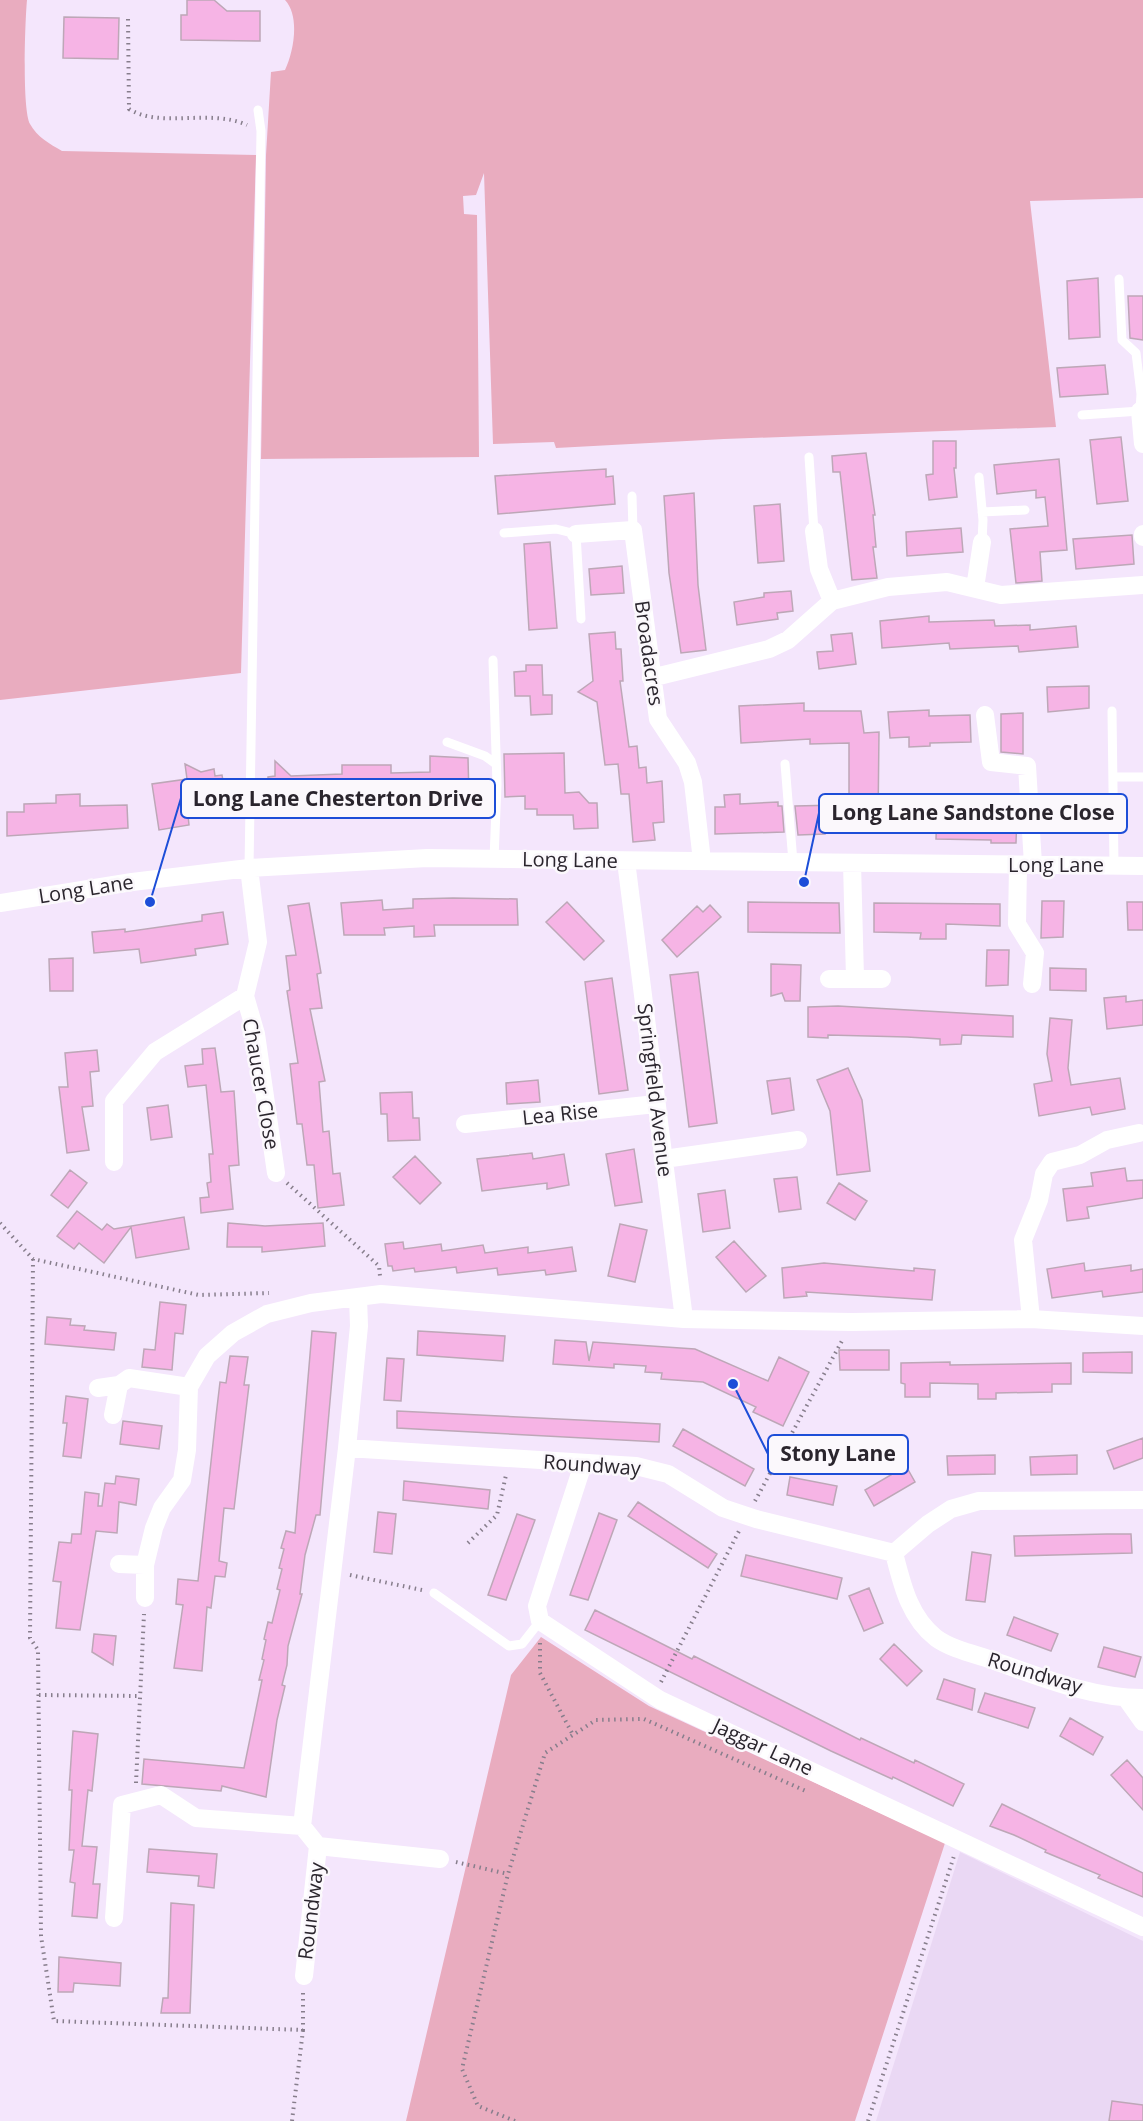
<svg xmlns="http://www.w3.org/2000/svg" width="1143" height="2121" font-family="'Open Sans',sans-serif">
<style>
.built{fill:#ead8f4}
.green{fill:#e9acbf}
.building{fill:#f6b4e5;stroke:#bda7b7;stroke-width:1.5}
.lines{fill:none;stroke-linecap:round;stroke-linejoin:round}
.path{stroke:#877e8c;stroke-width:4;stroke-dasharray:1.5 4.5;stroke-linecap:butt}
.service{stroke:#fff;stroke-width:9}
.minor{stroke:#fff;stroke-width:18}
.labels{text-anchor:middle;stroke-width:5;stroke-linejoin:round;paint-order:stroke}
.street-label{font-size:20px;fill:#2a252d;stroke:#fbf8fc}
.leader{fill:none;stroke:#1d4ed8;stroke-width:2}
.callout-dot{fill:#1d4ed8;stroke:#fbf8fc;stroke-width:2}
.callout{fill:#fbf8fc;stroke:#1d4ed8;stroke-width:2}
.callout-label{font-size:21px;text-anchor:middle;font-weight:bold;fill:#2a252d}
</style>
<rect width="100%" height="100%" fill="#f4e6fc"/>
<path class="built" d="M960,1852L1143,1941V2121H876Z"/>
<path class="green" d="M0,0H27C25,22 22,109 30,124C37,137 50,144 62,151L256,155L241,673L0,700Z
M285,0H1143V198L1030,201L1056,427L724,439L556,448L554,442L493,444L484,173L476,195L463,196L464,214L477,215L479,457L261,459L266,155L271,72L285,70C294,51 300,16 285,0Z
M541,1637L649,1706L945,1843L855,2121H406L511,1675Z"/>
<path class="building" d="M187,0H214L227,11H260V41L181,40V15H187Z
M64,17L119,18L118,59L63,58Z
M1098,278L1100,337L1069,339L1067,281Z
M1128,296H1143V340L1130,338Z
M1105,365L1108,394L1060,397L1057,368Z
M1121,437L1128,501L1097,504L1090,440Z
M933,441H956V468H954L957,497L929,500L926,475L933,474Z
M866,453L875,515H873L876,547H873L877,578L852,580L840,472H833L832,456Z
M1059,459L1067,550L1040,552L1042,581L1016,583L1010,529L1048,526L1045,497L1036,498V490L997,494L994,465Z
M606,469V477L613,476L615,504L498,514L495,476Z
M694,493L698,585L706,650L681,653L669,573L664,496Z
M780,504L784,561L758,563L754,506Z
M961,528L963,552L907,556L906,532Z
M1132,535L1134,564L1076,569L1073,539Z
M550,542L557,628L529,630L524,544Z
M622,566L624,593L591,595L589,569Z
M791,591L793,611L777,613L778,619L737,625L734,602L764,597V593Z
M929,616V622L994,620L995,626L1030,625V630L1076,626L1078,647L1019,652L1018,646L950,649L949,643L882,648L880,621Z
M615,632L616,649H621L623,681H620L629,747L637,746L639,768L646,767L647,783L662,781L664,822L653,823L655,840L633,842L629,794H621L618,764L605,765L597,702L578,692L593,681L589,634Z
M852,633L856,664L819,669L817,652L833,651L831,635Z
M526,665H542L543,695H552V714L531,715L530,696H515L514,672L526,671Z
M1089,686V708L1048,712L1047,687Z
M804,703V711H861L864,733L879,732L878,822L825,821V834L798,835L795,806L839,805V799H849V743L810,744V739L741,743L739,706Z
M929,710V716L970,715L971,742L930,743V746L909,747V737L890,738L888,712Z
M1023,713V754L1001,752V714Z
M564,753L565,793L579,792L589,803H597L598,828L574,829L573,815H537V809H525V796L505,797L504,754Z
M430,756L468,758L469,797L431,798V795L268,800V777L275,776V761L291,776L342,774V765H391V773L430,772Z
M185,764L201,772L214,769L215,776L222,775L226,799L187,806L189,825L159,830L152,784L187,779Z
M80,794V806L127,805L128,828L7,836V812H24V804L56,803V795Z
M740,794V804L778,802V806H782L784,832L715,834V807H725L724,795Z
M937,802H954V813L1017,814L1016,843H991V840L936,839Z
M453,898L517,899L518,925H434L435,936L414,937V926L384,928L385,935H344L341,903L382,900L383,910L413,908V899Z
M1042,901H1064L1063,937L1041,938Z
M567,902L604,941L584,960L546,922Z
M748,902L839,903L840,933L748,932Z
M1127,902H1143V930H1128Z
M309,903L321,973L317,974L322,1008L310,1009L325,1081L319,1082L323,1132L329,1131L333,1174L340,1173L344,1205L318,1208L314,1165H307L302,1124H297L290,1064L298,1063L287,991L290,990L286,956L296,955L288,906Z
M874,903L1000,904V926L946,924V939H920L921,933L874,932Z
M710,905L721,917L677,957L662,940L697,906L703,912Z
M223,912L228,944L195,949L196,955L141,963L139,949L94,953L92,932L125,929V932L202,921V915Z
M987,950H1009L1008,985L986,986Z
M73,958V991H50L49,959Z
M771,964L801,965L800,1001H785L782,993L771,996Z
M1050,968L1086,969V991L1050,990Z
M698,972L717,1123L689,1127L670,975Z
M612,978L628,1090L599,1094L585,982Z
M1126,996V1002L1143,1000V1025L1107,1029L1104,998Z
M838,1006L1013,1016V1037L962,1035L961,1044L940,1045V1039L907,1037L828,1035V1038L808,1037V1007Z
M1050,1018L1072,1020L1068,1068L1071,1085L1120,1078L1125,1109L1092,1115L1090,1107L1039,1116L1034,1084L1052,1081L1047,1054Z
M215,1048L221,1092L234,1091L239,1165L229,1166L233,1209L201,1213L200,1198L209,1197L207,1183L211,1182L209,1154H213L206,1085L188,1087L185,1066L203,1064L202,1049Z
M97,1050L99,1071L90,1072L93,1106L82,1107L89,1150L67,1153L59,1087H68L65,1053Z
M848,1068L862,1100L870,1171L837,1175L830,1111L817,1080Z
M790,1078L794,1110L772,1114L767,1081Z
M538,1080L540,1102L507,1104L506,1083Z
M412,1092L413,1118H419L420,1140L388,1141L387,1114H381L380,1093Z
M168,1105L172,1137L151,1140L147,1108Z
M634,1149L642,1202L615,1206L606,1154Z
M532,1153L533,1159L564,1154L569,1185L547,1189V1183L482,1191L477,1159Z
M415,1156L441,1183L420,1204L393,1177Z
M1125,1168L1127,1181L1143,1180V1198L1087,1207L1089,1218L1067,1221L1063,1189L1093,1186L1091,1173Z
M70,1170L87,1183L68,1208L51,1195Z
M797,1177L801,1209L779,1212L774,1179Z
M839,1183L867,1201L855,1220L827,1203Z
M725,1190L730,1228L703,1232L698,1194Z
M77,1211L102,1230L107,1224L114,1229L184,1217L189,1249L136,1258L131,1227L104,1263L79,1243L74,1249L57,1236Z
M228,1223L265,1226L323,1223L325,1246L262,1252V1247H227Z
M620,1224L647,1230L635,1282L608,1276Z
M734,1241L766,1276L746,1292L716,1257Z
M403,1242L404,1249L441,1244L442,1251L483,1245L485,1253L528,1247V1253L572,1247L576,1271L546,1275L545,1270L498,1275L497,1268L457,1273L456,1267L415,1272L414,1268L393,1271L392,1266H388L385,1244Z
M824,1263L914,1271V1268L935,1270L932,1300L806,1292L807,1296L784,1298L782,1268Z
M1084,1263L1085,1271L1131,1265V1271L1143,1269V1292L1103,1297L1102,1291L1052,1298L1047,1269Z
M160,1302L186,1305L183,1334L175,1333L172,1370L142,1367L144,1349L155,1350Z
M47,1317L71,1319L70,1325L85,1326L84,1330L116,1333L114,1350L45,1344Z
M312,1331L336,1333L320,1515H316L305,1555L300,1594H302L288,1646L287,1665L282,1685L285,1686L277,1720L266,1797L222,1786L221,1791L142,1784L144,1759L244,1768L262,1680H259L264,1660L262,1659L266,1640L264,1639L268,1622L272,1623L280,1590L277,1589L282,1569L279,1568L284,1549L281,1548L286,1531L295,1533Z
M418,1331L505,1336L503,1361L417,1355Z
M555,1340L586,1342L589,1361L593,1342L695,1349L768,1381L779,1357L809,1372L783,1426L753,1412L756,1407L703,1382L661,1379L662,1373L645,1372L646,1366L614,1364V1368L553,1364Z
M839,1350H889V1370H840Z
M1132,1352V1373L1083,1372V1353Z
M230,1356L248,1357L244,1385H249L234,1509L224,1508L219,1561L227,1563L225,1577L215,1576L211,1608L207,1607L202,1671L174,1668L183,1605L176,1604L178,1579L198,1581L216,1416L220,1382L226,1383Z
M387,1358L404,1359L401,1401L384,1400Z
M950,1362V1365L1071,1363V1384H1052V1392L996,1393V1399H978V1384L930,1383V1397H905V1384L901,1383V1363Z
M66,1396L88,1399L81,1458L63,1456L67,1423H63Z
M397,1411L660,1424L659,1442L397,1428Z
M123,1421L162,1426L159,1449L120,1444Z
M683,1429L754,1469L745,1486L673,1446Z
M1143,1438V1458L1114,1469L1107,1451Z
M995,1455V1474L948,1475L947,1456Z
M1077,1455V1474L1031,1475L1030,1457Z
M906,1466L915,1482L874,1506L865,1490Z
M116,1476L139,1479L136,1505L119,1502L117,1533L96,1531L80,1630L56,1628L61,1582L53,1581L59,1542L71,1543L72,1534H81L85,1492L99,1494L98,1506H102L105,1483L115,1484Z
M790,1477L837,1486L833,1505L787,1495Z
M404,1481L490,1490L488,1509L403,1500Z
M638,1502L717,1554L708,1568L628,1516Z
M378,1512L396,1514L392,1554L374,1552Z
M599,1513L617,1520L588,1600L570,1595Z
M517,1514L535,1520L506,1600L488,1595Z
M1107,1534H1131L1132,1553L1015,1556L1014,1536Z
M972,1552L991,1555L985,1602L966,1600Z
M746,1555L842,1578L837,1599L741,1576Z
M869,1588L883,1623L864,1631L849,1596Z
M595,1610L692,1659L694,1656L860,1740L861,1738L914,1763L915,1760L964,1784L953,1806L893,1777L892,1779L831,1751L585,1630Z
M1014,1617L1058,1634L1051,1651L1007,1635Z
M94,1634L116,1636L113,1665L92,1652Z
M894,1644L922,1671L907,1686L880,1659Z
M1104,1647L1141,1657L1135,1677L1098,1667Z
M944,1679L975,1689L972,1710L937,1699Z
M985,1693L1035,1708L1028,1728L978,1712Z
M1070,1718L1103,1737L1093,1755L1060,1736Z
M73,1731L98,1734L92,1791L88,1790L82,1846L97,1847L93,1884H100L97,1918L72,1916L75,1883L70,1882L74,1850H69L72,1790H69Z
M1127,1760L1143,1778V1810L1111,1775Z
M1002,1804L1143,1873V1897L1098,1878L1100,1875L1045,1852L1046,1850L1014,1835L990,1826Z
M149,1849L217,1854L214,1888L198,1886L199,1876L147,1872Z
M171,1903L194,1905L190,2013H161L163,1998H168Z
M59,1957L121,1963L120,1986L74,1983L73,1992H58Z
M1112,2101L1143,2105V2121H1109Z"/>
<g class="lines">
<path class="path" d="M128,19L129,109C161,129 210,108 247,125
M287,1183L379,1266L380,1276
M0,1223L33,1259L199,1295L269,1293
M33,1259L30,1638L38,1650L41,1936L54,2021L303,2030V1993
M755,1501L843,1339
M468,1543L497,1515L506,1475
M350,1575L422,1590
M540,1643V1673L573,1735
M661,1682L739,1531
M39,1695L140,1696
M136,1783L144,1614
M456,1862L508,1874
M292,2121L303,2030
M515,2121L478,2106L462,2069L508,1874L545,1753L596,1720L644,1719L808,1792
M868,2121L954,1856"/>
<path class="service" d="M1082,415L1140,411L1141,394L1136,353L1122,340L1119,279
M809,457L814,531
M979,477L983,520L982,542
M632,496L633,530
M982,512L1025,510
M504,533L556,529L576,534L581,619
M493,660L497,784L494,859
M1112,711L1114,865
M447,742L485,756L496,764
M785,764L793,862
M1113,777H1143
M249,868L261,131L258,110
M434,1593L509,1646L522,1644L540,1621"/>
<path class="minor" d="M1140,411L1143,444
M814,531L819,569L832,601
M576,534L633,530L658,719L687,763L693,782L702,861
M1143,534V537
M975,588L982,542
M651,678L769,649L788,640L832,601L888,587L947,582L1001,595L1143,585
M985,715L991,762L1027,766L1033,864
M626,861L684,1319
M852,863L855,978
M1018,866L1017,924L1035,953L1032,984
M0,903L132,882L249,868L427,858L1143,866
M829,979H882
M245,996L256,1034L276,1173
M465,1124L656,1104
M664,1159L798,1140
M114,1162V1101L155,1052L245,996L258,942L249,868
M358,1297L359,1326L347,1448L636,1466L668,1474L723,1508L756,1519L894,1553C902,1584 909,1617 936,1638C951,1649 974,1654 992,1660C1040,1677 1091,1698 1143,1698
M1031,1319L1023,1240L1039,1200L1044,1174L1052,1162L1080,1155L1107,1140L1139,1133
M98,1388L119,1385
M113,1415L119,1385L129,1378L189,1387
M347,1448L302,1826L318,1846L440,1859
M583,1464L537,1606L540,1621L660,1700L1143,1927
M894,1553L928,1524L951,1509L979,1501L1143,1500
M119,1564L145,1565
M145,1598V1565L154,1528L162,1508L182,1480L187,1450L189,1387L207,1356L233,1333L267,1314L311,1303L381,1294L684,1319L852,1322L1031,1319L1143,1326
M1126,1698L1143,1722
M114,1918L122,1805L161,1795L196,1818L302,1826
M304,1976L318,1846"/>
</g>
<g class="labels">
<g class="street-label">
<text transform="translate(649 653) rotate(82)" y="7">Broadacres</text>
<text transform="translate(570 860) rotate(1)" y="7">Long Lane</text>
<text x="1056" y="872">Long Lane</text>
<text transform="translate(86 889) rotate(-9)" y="7">Long Lane</text>
<text transform="translate(261 1084) rotate(80)" y="7">Chaucer Close</text>
<text transform="translate(655 1090) rotate(83)" y="7">Springfield Avenue</text>
<text transform="translate(560 1114) rotate(-6)" y="7">Lea Rise</text>
<text transform="translate(592 1465) rotate(4)" y="7">Roundway</text>
<text transform="translate(1035 1673) rotate(17)" y="7">Roundway</text>
<text transform="translate(763 1747) rotate(25)" y="7">Jaggar Lane</text>
<text transform="translate(311 1911) rotate(-83)" y="7">Roundway</text>
</g>
</g>
<path class="leader" d="M150 902L181 798M804 882L819 813M733 1384L768 1454"/>
<g class="callout-dot">
<circle cx="150" cy="902" r="6"/>
<circle cx="804" cy="882" r="6"/>
<circle cx="733" cy="1384" r="6"/>
</g>
<g class="callout">
<rect x="181" y="779" width="314" height="39" rx="6"/>
<rect x="819" y="794" width="308" height="39" rx="6"/>
<rect x="768" y="1435" width="140" height="39" rx="6"/>
</g>
<g class="callout-label">
<text x="338" y="806">Long Lane Chesterton Drive</text>
<text x="973" y="820">Long Lane Sandstone Close</text>
<text x="838" y="1461">Stony Lane</text>
</g>
</svg>
